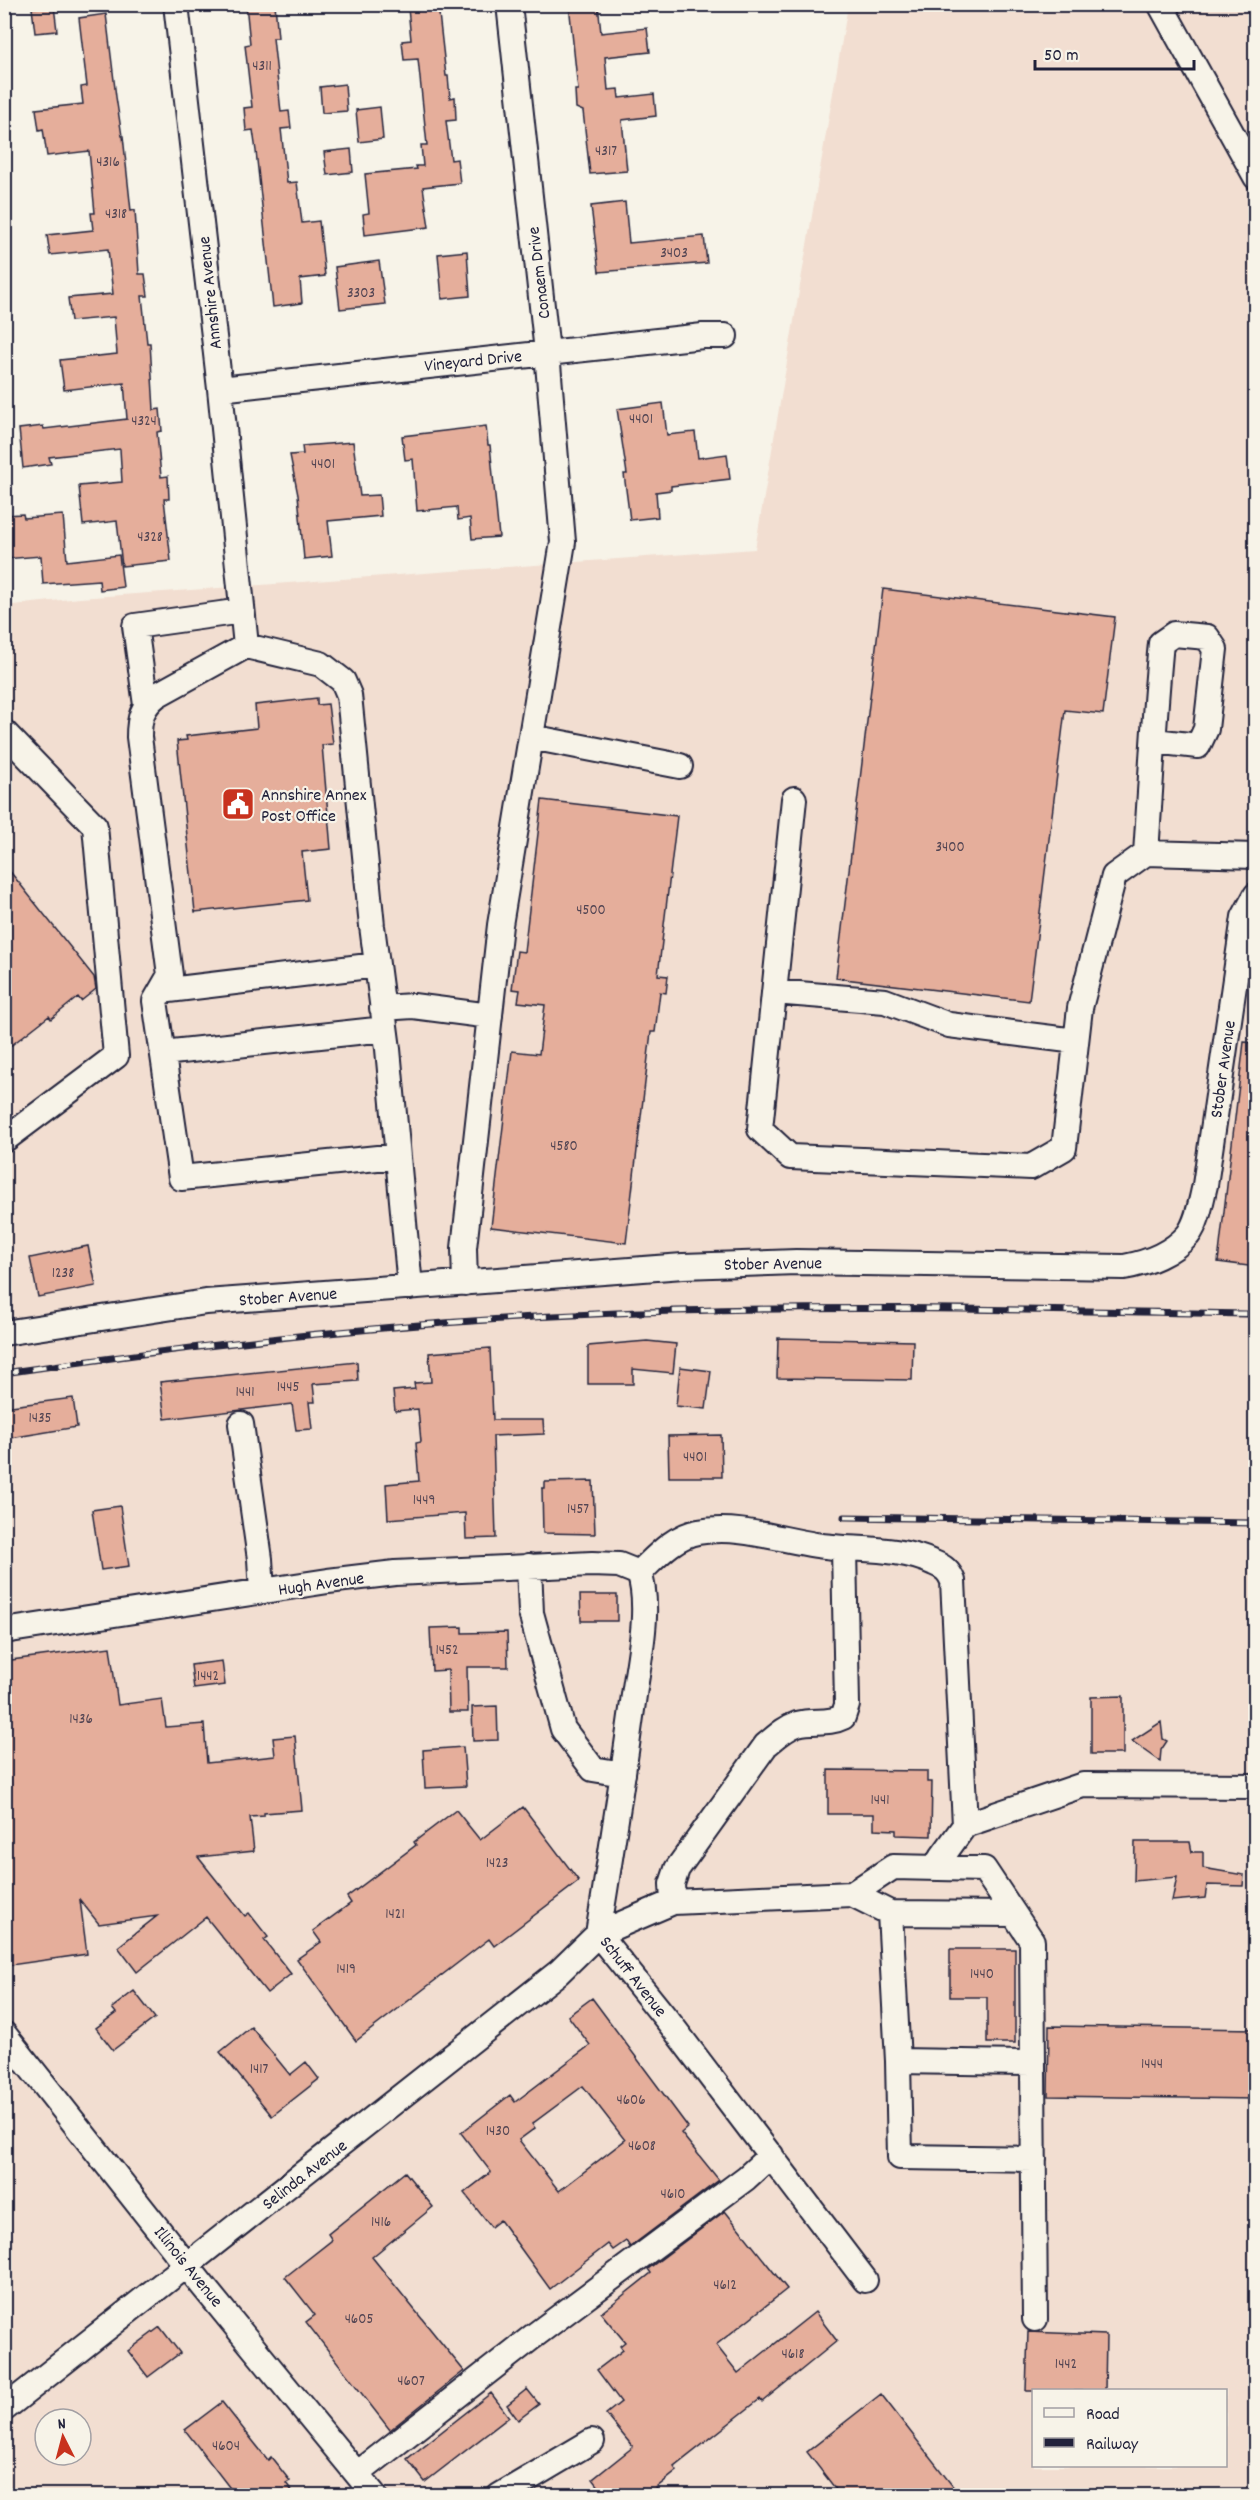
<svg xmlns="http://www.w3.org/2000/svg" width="1260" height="2500" font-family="Dekko,sans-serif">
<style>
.built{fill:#f2ded1;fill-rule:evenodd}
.building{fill:#e5ae9b;stroke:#22223b;stroke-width:1.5;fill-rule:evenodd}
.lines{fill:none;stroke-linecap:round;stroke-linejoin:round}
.minor-casing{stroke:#22223b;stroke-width:28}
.minor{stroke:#f7f3e8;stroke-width:24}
.rail-casing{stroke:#22223b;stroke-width:7}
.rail{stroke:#f7f3e8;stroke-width:4.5;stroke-dasharray:14;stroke-linecap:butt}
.labels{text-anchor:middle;stroke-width:4.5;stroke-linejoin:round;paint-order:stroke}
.number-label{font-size:15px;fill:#534553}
.street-label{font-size:18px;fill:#22223b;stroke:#f7f3e8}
.poi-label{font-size:18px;fill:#22223b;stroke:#f7f3e8;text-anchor:start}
</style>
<rect width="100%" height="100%" fill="#f7f3e8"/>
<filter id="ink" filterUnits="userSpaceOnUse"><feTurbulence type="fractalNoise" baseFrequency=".0167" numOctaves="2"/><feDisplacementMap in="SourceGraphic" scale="12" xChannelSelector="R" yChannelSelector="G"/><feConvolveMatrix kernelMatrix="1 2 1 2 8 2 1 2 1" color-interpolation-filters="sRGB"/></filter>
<g filter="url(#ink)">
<path class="built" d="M848,5H1255V2495H5L4,606L80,598L755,549ZM1034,2390H1226V2466H1034ZM45,2419H81V2455H45Z"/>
<path class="building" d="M246,4H275L278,38H273L281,112L289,111L291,128L281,129L287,183L297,182L302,223L319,221L325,276L300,279L302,303L273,307L256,151L253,130L246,131L244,108L252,107L245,45L250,44Z
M569,4H598L601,33L647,28L650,52L605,57L608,90L618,89L619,98L654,94L656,116L622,120L627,171L590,174L583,111L576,108L575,90H578Z
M438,5L446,76H448L450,98L455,97L456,120L446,121L451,160L457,159L460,183L423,187L429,227L365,235L363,214L369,213L365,174L417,169L416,166H423L421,145H427L418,59L404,60L402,41L411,40L408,8Z
M54,6L57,31L35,33L32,8Z
M106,14L116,97L122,136H123L131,211L135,210L139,274H145L148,296H142L147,343H150L154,410L160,409L162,431L157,432L161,477L168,476L169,499H164L171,561L122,566L117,521L83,525L79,486L122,482L120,449L49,457L51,464L23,468L19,429L43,426L44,429L127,419L124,383L64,390L60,360L117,354L114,317L71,321L68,298L113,294L108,249L50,255L47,235L93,230L91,213H95L89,151L47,156L43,129L39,130L36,109L83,104L81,87L87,86L79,18Z
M345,84L347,111L322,113L320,87Z
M380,107L383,139L359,142L356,110Z
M351,149L353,172L327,175L324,152Z
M625,202L629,243L704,236L707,263L599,272L591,206Z
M467,251L470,296L442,299L438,254Z
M379,261L385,304L340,309L335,267Z
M663,403L667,435L695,432L698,458L727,454L730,479L671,486V490L656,492L658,517L630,520L624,474H627L617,409Z
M486,426L488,445H490L499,537L472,539L470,518L458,520L457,507L417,511L413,459L405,460L402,436Z
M353,442L360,496L379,495L381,516L328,521L332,556L304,559L298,495L290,455L303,454L302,446Z
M23,514L24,518L63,515L67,561L119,555L123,587L100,590L99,580L43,584L41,556L4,559V515Z
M883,589L1115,617L1103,714L1065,710L1029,1001L836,978Z
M317,698V705L328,704L333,744L322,745L331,849L302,852L307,900L195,912L177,741L187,740L186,736L257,728L255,705Z
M542,800L677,816L658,975L668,976L666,993L660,992L655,1032H651L626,1243L491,1227L512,1051L539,1054L545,1005L518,1002L520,990L512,989L517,951L524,952Z
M4,864L94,977L96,989L81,1001L78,997L51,1019L49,1016L4,1051Z
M1244,1042L1256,1043V1267L1218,1262Z
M88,1246L96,1286L38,1297L30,1258Z
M778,1338L913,1341L912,1380L777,1378Z
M647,1341L676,1344L673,1373L633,1369V1384H588V1346Z
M490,1348L493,1420H543L544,1434L493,1436L496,1538L466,1539L465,1513L388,1519L386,1484L419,1481L416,1443L421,1442L418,1409L395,1411L393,1391L415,1389L414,1383L431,1382L429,1353Z
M357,1362L358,1381L313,1384L315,1402H309L312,1429L296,1430L292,1404L165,1419L160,1382Z
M680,1367L711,1371L706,1409L676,1406Z
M73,1398L77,1427L4,1439V1407Z
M721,1435L722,1477H669L668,1436Z
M593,1481L595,1534L543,1533L542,1488H545V1482Z
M120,1506L129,1566L101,1570L92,1510Z
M580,1595H617V1621H581Z
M462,1627V1633L507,1632L508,1667H467L468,1712H449L448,1670L432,1671L430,1628Z
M110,1647L118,1705L162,1699L166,1727L204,1724L207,1763L275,1756L273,1738L295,1736L302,1810L264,1813V1816L250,1817L254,1851L198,1857L245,1916L249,1913L268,1937L264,1940L291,1974L267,1993L206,1917L137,1972L118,1947L157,1916L99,1924L80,1900L87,1954L4,1966V1661Z
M222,1661L225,1685L194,1689L191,1665Z
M1123,1696V1754H1091V1697Z
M497,1706L498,1740L473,1741L472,1707Z
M1161,1722L1163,1739L1167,1741L1161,1750L1160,1761L1132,1741Z
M463,1747L466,1786L425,1788L423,1750Z
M828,1770L927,1771V1782H932L931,1836L896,1835V1830L874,1829V1814H828Z
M523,1807L579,1881L494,1946L489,1939L356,2041L297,1959L321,1942L313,1931L351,1903L347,1897L416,1845L414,1842L456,1810L480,1840Z
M1135,1842H1190L1192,1852H1203V1868L1244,1875L1243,1886L1207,1885L1205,1898L1172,1901L1177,1877L1134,1881Z
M950,1949H1015V2043H987V1997H950Z
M134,1991L155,2018L113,2050L96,2028L116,2013L112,2008Z
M592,1998L688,2127L681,2133L719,2180L630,2247L626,2241L613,2250L608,2244L550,2289L500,2220L491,2227L464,2193L491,2172L461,2133L510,2095L515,2102L590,2045L568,2016ZM583,2086L625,2140L559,2191L519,2140L535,2128L532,2124Z
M1049,2026L1256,2029V2099L1048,2096Z
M251,2027L290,2075L306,2062L319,2079L272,2116L220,2052Z
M405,2172L433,2207L372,2257L464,2371L390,2430L306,2322L315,2315L285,2277L332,2240L328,2234Z
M725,2211L787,2289L716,2345L738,2373L815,2312L837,2341L762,2402L760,2399L674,2467L677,2471L656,2488L661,2496H606L593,2479L633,2447L606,2414L621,2402L597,2370L623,2350L620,2346L625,2342L601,2313L651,2273L648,2269Z
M160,2327L180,2353L148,2377L128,2351Z
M1028,2332L1106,2335L1105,2391H1026Z
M527,2389L539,2404L518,2420L507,2405Z
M491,2393L509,2417L425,2482L407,2459Z
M881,2394L955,2489L946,2496H841L807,2452Z
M222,2402L268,2460L271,2457L290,2481L286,2483L296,2496H236L185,2430Z"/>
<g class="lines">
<g class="minor-casing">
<path id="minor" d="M176,4L220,389L246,646
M1160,4L1256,177
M220,389L703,336H725
M146,705L135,626L242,611
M4,732L95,826L116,1056L4,1140
M531,737L680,766
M794,799L760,1129L790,1157L1031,1167L1064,1148L1080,1008L1114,876L1146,853L1256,856
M1146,853C1151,783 1154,713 1161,643L1174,634L1207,637L1215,649L1206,729L1198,746L1154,741
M161,991L377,965
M774,992L885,1001L949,1025L1076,1041
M382,1008L413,1006L490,1016
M163,1053L385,1029
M397,1156L181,1178L155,1001L170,975L139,737C139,718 142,707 157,695L246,646L321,664L343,681L349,695L372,926L388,1049L410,1287
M465,1283L464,1248L500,925L563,542L547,352L509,4
M4,1333L206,1302L683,1266L796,1262L1124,1267C1147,1263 1172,1253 1188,1235C1198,1222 1201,1201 1205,1185L1244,917L1256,895
M241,1424L260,1559L262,1591
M529,1566L531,1613L563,1729L593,1769L623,1774
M639,1573C651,1606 639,1659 634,1695C623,1775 611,1854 598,1934L672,2026L865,2280
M639,1573C656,1557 674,1536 698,1532C738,1525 777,1539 816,1545C855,1551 898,1546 934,1563C944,1567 949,1571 953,1581L965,1825
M4,1631L328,1581L395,1573L592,1564L619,1565L639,1573
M934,1868L965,1825L1083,1785L1256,1786
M852,1894L893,1867L984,1869L1032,1941L1035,2319
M673,1902L672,1884L677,1869L766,1745C776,1737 785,1728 797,1724C814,1719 827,1725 843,1717L847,1705L844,1548
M890,1913L898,2061L900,2157L1034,2159
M4,2034L203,2286L375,2496
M898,2061L1033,2063
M4,2409L559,1972L598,1934L673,1902L852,1894L890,1913L1014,1914
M357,2474L531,2338L746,2178L771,2155
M499,2496L592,2441"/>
</g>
<use href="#minor" class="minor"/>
<g class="rail-casing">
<path id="rail" d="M4,1373C227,1340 451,1317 676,1311C869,1305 1062,1311 1256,1314
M844,1517L1256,1523"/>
</g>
<use href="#rail" class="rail"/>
</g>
</g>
<defs>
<g id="civic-square" transform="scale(1.725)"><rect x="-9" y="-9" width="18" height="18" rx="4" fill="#c8321e" stroke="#f7f3e8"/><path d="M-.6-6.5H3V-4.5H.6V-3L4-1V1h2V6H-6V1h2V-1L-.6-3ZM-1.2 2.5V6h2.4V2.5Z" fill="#fff"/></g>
</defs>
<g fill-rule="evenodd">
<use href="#civic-square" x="238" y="804"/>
</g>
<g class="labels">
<g class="number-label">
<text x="262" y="70">4311</text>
<text x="606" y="155">4317</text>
<text x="108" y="166">4316</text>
<text x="116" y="218">4318</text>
<text x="674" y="257">3403</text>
<text x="361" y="297">3303</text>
<text x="641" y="423">4401</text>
<text x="144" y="425">4324</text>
<text x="323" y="468">4401</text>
<text x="150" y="541">4328</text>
<text x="950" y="851">3400</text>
<text x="591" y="914">4500</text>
<text x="564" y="1150">4580</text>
<text x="63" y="1277">1238</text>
<text x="288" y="1391">1445</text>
<text x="245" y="1396">1441</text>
<text x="40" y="1422">1435</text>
<text x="695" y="1461">4401</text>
<text x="424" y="1504">1449</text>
<text x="578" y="1513">1457</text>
<text x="447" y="1654">1452</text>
<text x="208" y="1680">1442</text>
<text x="81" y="1723">1436</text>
<text x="880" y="1804">1441</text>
<text x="497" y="1867">1423</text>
<text x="395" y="1918">1421</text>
<text x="346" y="1973">1419</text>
<text x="982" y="1978">1440</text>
<text x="1152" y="2068">1444</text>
<text x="259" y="2073">1417</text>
<text x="631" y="2104">4606</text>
<text x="498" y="2135">1430</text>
<text x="642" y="2150">4608</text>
<text x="673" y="2198">4610</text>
<text x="381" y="2226">1416</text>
<text x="725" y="2289">4612</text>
<text x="359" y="2323">4605</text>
<text x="793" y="2358">4618</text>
<text x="1066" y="2368">1442</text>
<text x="411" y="2385">4607</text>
<text x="226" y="2450">4604</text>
</g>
<g class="street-label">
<text transform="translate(538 273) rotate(-97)" y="6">Conaem Drive</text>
<text transform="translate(209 293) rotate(-96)" y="6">Annshire Avenue</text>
<text transform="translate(473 360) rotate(-6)" y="6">Vineyard Drive</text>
<text transform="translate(1222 1069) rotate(-82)" y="6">Stober Avenue</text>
<text transform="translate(773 1263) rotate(-1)" y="6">Stober Avenue</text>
<text transform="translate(288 1296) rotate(-4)" y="6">Stober Avenue</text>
<text transform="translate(321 1583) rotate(-8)" y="6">Hugh Avenue</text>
<text transform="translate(634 1976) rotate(52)" y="6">Schuff Avenue</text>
<text transform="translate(304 2174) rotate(-38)" y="6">Selinda Avenue</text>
<text transform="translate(189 2266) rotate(51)" y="6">Illinois Avenue</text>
</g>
<g class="poi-label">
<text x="261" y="800">Annshire Annex<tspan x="261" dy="21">Post Office</tspan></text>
</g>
</g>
<rect width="1260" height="2500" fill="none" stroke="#f7f3e8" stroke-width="24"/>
<rect x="12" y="12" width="1236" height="2476" fill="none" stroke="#22223b" stroke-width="2" filter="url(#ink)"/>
<rect x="1032" y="2389" width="195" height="78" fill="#f7f3e8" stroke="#a29fa3" stroke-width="1.5"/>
<rect x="1044" y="2408" width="30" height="9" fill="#f7f3e8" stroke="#a29fa3" stroke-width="1.5"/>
<text x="1086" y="2419" font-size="18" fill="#22223b">Road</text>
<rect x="1044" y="2438" width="30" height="9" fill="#22223b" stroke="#a29fa3" stroke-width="1.5"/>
<text x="1086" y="2449" font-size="18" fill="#22223b">Railway</text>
<g transform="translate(63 2437) rotate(354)"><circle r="28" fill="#f7f3e8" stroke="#a29fa3" stroke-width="1.5"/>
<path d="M0-4.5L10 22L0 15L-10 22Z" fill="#c8321e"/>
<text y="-9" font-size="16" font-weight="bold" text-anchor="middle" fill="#22223b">N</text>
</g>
<path d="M1035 60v9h159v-9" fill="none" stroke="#22223b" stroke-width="3"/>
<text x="1044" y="60" font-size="18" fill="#22223b" stroke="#f7f3e8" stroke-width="4.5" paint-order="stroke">50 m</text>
</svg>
